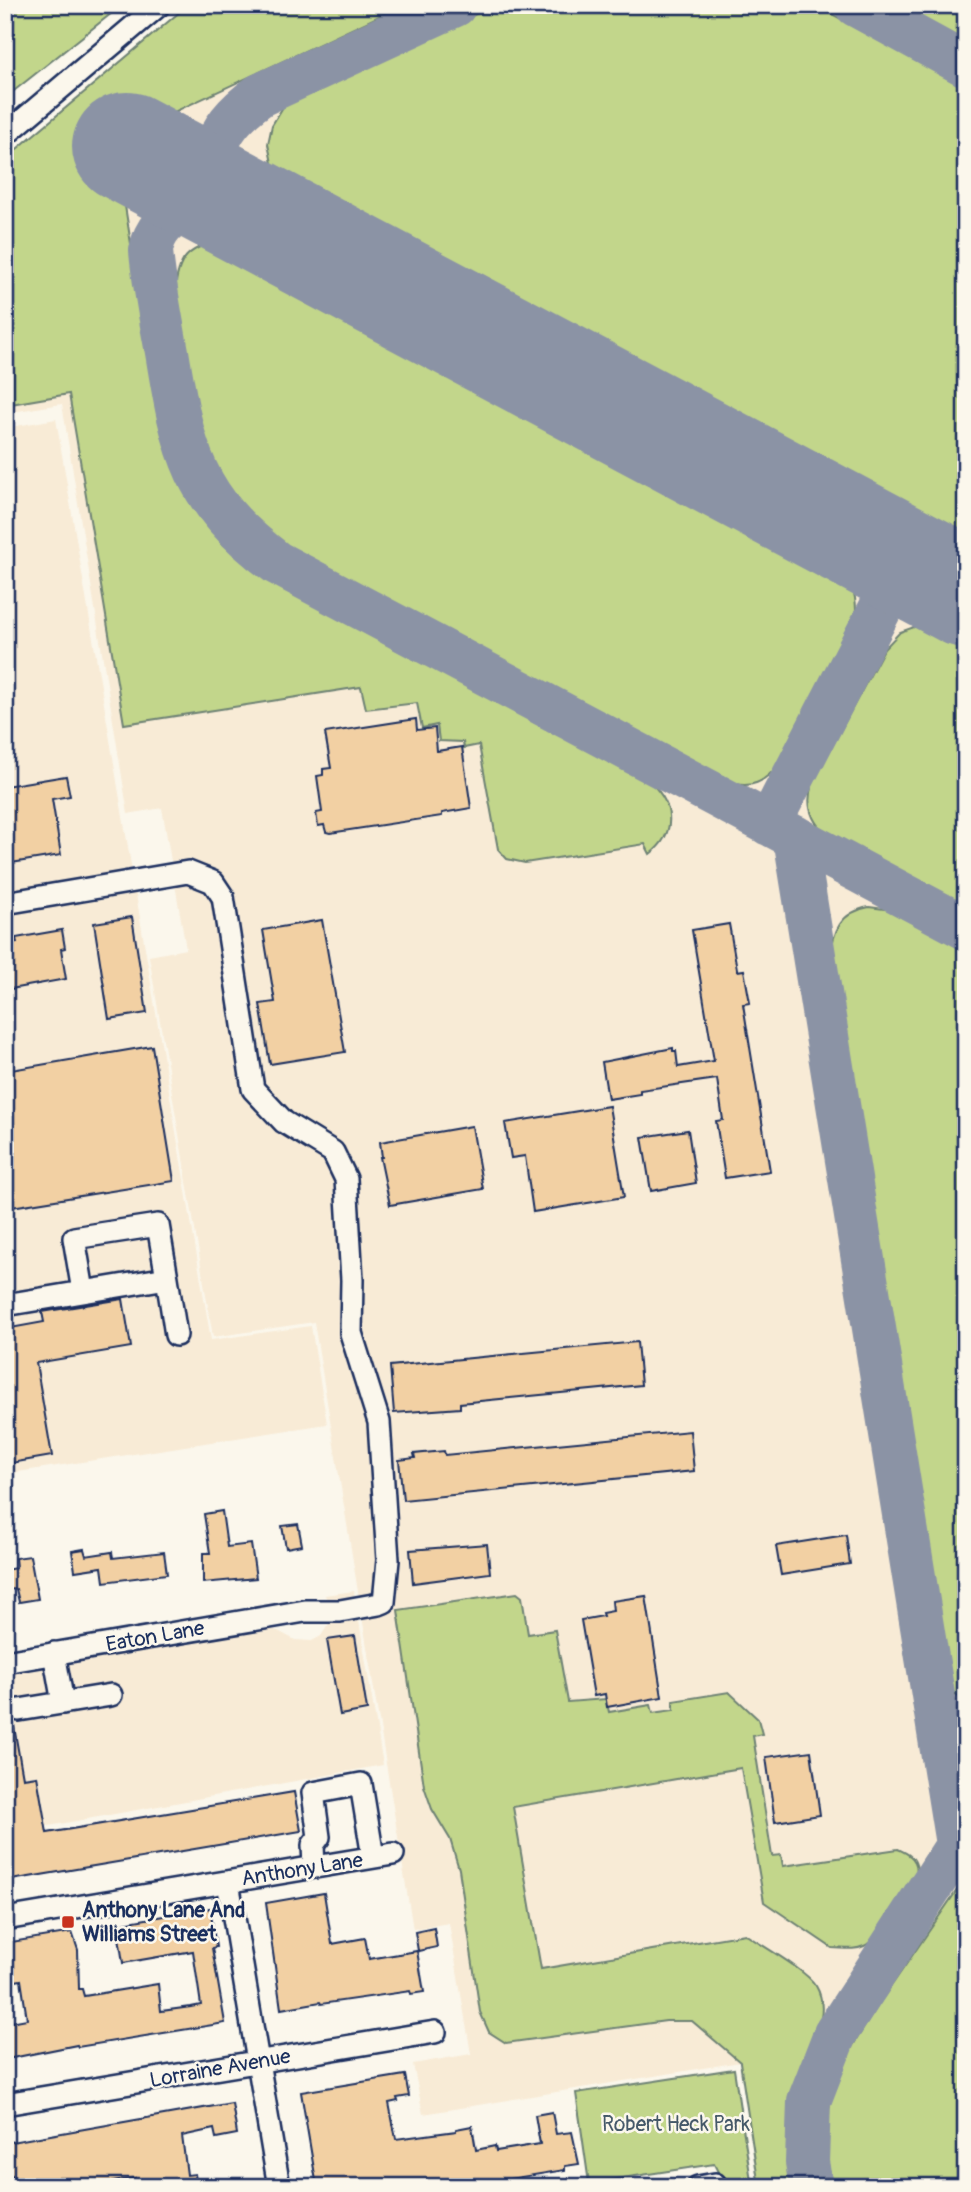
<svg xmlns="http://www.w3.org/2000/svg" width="971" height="2192" font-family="Pangolin,sans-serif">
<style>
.built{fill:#f8ebd6}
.green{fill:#c2d68b;stroke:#6e8274;stroke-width:2}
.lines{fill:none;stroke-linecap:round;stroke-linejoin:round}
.taxiway{stroke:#8b93a5;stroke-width:44}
.runway{stroke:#8b93a5;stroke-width:110}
.building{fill:#f2d0a3;stroke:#1b2f5e;stroke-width:2}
.minor-casing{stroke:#1b2f5e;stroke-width:26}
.minor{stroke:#fbf7ec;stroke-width:21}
.poi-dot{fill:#c8321e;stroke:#fbf7ec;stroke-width:2.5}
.labels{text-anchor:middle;stroke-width:5;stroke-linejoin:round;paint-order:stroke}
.street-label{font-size:21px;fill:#1b2f5e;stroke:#fbf7ec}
.poi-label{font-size:21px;font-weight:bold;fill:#1b2f5e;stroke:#fbf7ec;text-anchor:start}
.park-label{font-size:21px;fill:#455969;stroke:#fbf7ec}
</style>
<rect width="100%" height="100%" fill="#fbf7ec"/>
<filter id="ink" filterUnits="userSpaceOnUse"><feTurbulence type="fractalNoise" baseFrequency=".0143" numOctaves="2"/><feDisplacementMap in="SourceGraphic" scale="14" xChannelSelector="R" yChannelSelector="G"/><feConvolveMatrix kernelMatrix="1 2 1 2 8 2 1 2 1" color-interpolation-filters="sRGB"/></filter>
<g filter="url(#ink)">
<path class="built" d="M206,5H966V2187H759L740,2062L423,2114L413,2064L471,2054L449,1923L413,1929L314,1322L213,1337L149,956L186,949L162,808L128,814L62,404L5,413V170Z
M56,419L211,1340L311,1326L327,1424L5,1474V428Z
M354,1591L383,1765L5,1834V1671L264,1628L278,1631L295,1640L312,1641L321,1636L330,1622L331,1613L325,1595Z"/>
<path class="green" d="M5,5H122L5,98Z
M188,5H403L157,120L144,113L108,179L122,187L159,421L174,470L189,499L222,543L265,579L651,783C674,805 677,833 650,854L645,844L525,863L507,859L498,849L479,745L464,748L463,742L439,741L437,725L422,728L417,703L366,709L361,687L124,724L69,394L5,405V159Z
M495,5H815L966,85V549L288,190L273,168L268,144L272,125L286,102Z
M895,5H966V42Z
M221,239L840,568C855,585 859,603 854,625L780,762C766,782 750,791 726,781L300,555C193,488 194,406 175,293C177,257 188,249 221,239Z
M931,621L944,622L966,633V907L824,832C810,819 806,803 812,784L884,649L900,632Z
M869,907L892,910L966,950V1704L949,1688L943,1679L831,958C832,931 841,912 869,907Z
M517,1593L522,1597L528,1634L555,1630L568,1702L606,1699L609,1712L651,1705L653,1713L674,1710L673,1701L729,1692L758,1719L762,1734L753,1736L772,1856L781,1855L783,1866L898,1849C904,1852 912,1855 915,1862C917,1866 917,1873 916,1878C913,1891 876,1941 864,1946C854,1951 843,1948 832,1948L764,1902L741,1768L513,1807L541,1969L745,1934C762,1946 806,1970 816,1986C822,1996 823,2006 821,2018C793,2076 782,2122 792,2187H759L740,2062L692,2021H666L506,2043L489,2032L480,2012L459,1869L450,1839L432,1809L424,1786L398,1610Z
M966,1877V2187H831C826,2156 824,2122 833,2091C842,2059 863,2029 881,2001C909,1960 938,1918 966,1877Z
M734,2069L752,2187H721L719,2174L714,2164L589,2183L576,2093Z"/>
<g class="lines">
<path class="taxiway" d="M856,5L966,65
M243,209C210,196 156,210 151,251C154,285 161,319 167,352C183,451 193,500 277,563L966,928
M243,209C195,166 215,127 260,95L455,5
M769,824L905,561
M795,837L957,1844
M811,2187L807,2162L809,2101L835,2034L966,1832"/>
<path class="runway" d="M127,147L966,593"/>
</g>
<path class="building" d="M416,719L417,730L435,728L437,751L462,747L471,808L442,813V816L330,833L326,832L324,825L318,826L316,813L322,812L317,776L323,775V769L331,768L325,733Z
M66,776L70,796L52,799L61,855L5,864V786Z
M132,917L147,1013L109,1019L94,923Z
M322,920L345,1052L270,1064L260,1004L275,1002L263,930Z
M729,924L737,969V971L744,970L750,1003L743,1004L770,1171L725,1178L716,1121L723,1120L717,1079L640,1090V1094L608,1099L602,1062L673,1048V1051H676L678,1067L714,1061L692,930Z
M62,930L65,948L61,949L66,979L5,990V944L17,943L16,938Z
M152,1046L174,1181L5,1208V1071Z
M609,1106L624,1197L533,1212L525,1156L511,1158L505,1123Z
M472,1126L483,1189L390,1205L380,1157H382L380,1142Z
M688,1130L696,1183L651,1191L642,1137Z
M123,1299L131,1347L36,1363L52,1456L5,1464V1329L44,1322L42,1312Z
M637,1342L641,1385L460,1403V1408L394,1413L390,1366Z
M690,1431L694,1471L403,1500L399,1460L415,1458L414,1454L444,1451L445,1455Z
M222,1511L227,1547L251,1544L256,1578L203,1583V1553H210L204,1514Z
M298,1524L302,1545L286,1548L282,1526Z
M846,1535L850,1564L781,1575L776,1546Z
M487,1544L490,1573L413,1583L410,1550Z
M84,1549L86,1556L112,1552L113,1558L164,1552L167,1574L104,1582L102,1567L75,1571L72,1551Z
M30,1556L38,1599L19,1602L16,1589L5,1590V1570L16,1568L15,1558Z
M646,1596L662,1697L607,1707L605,1694L594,1696L581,1620L603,1616L602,1613L613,1611L612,1601Z
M355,1636L367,1710L340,1715L327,1640Z
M5,1718L13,1721L23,1778L37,1776L47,1833L294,1792L301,1831L5,1881Z
M811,1751L820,1815L775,1822L766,1757Z
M324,1893L332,1944L365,1938L369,1959L417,1951L424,1992L411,1994L410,1991L321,2004L320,2002L281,2009L266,1903Z
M210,1908L216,1947L212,1948L225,2023L78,2047L77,2045L7,2059L5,2023L27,2019L21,1980L5,1983V1943L72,1932L78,1950L79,1989H82L84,1996L158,1984L161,2011L191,2007L201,2005L193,1951L123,1963L117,1924Z
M434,1928L437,1947L418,1951L415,1932Z
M405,2075L409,2096L397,2098L398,2101L389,2103L396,2139L456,2131V2129L472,2126L476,2150L495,2146L496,2151L540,2144L535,2115L552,2112L556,2134L572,2132L579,2164L565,2166V2170L459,2187H317L301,2092Z
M232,2103L237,2134L216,2138L214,2129L182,2136L187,2175L195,2174L197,2187H136L135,2178L86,2187H14L12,2175L5,2176V2143Z"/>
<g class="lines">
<g class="minor-casing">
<path id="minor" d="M5,135L159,5
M5,903L188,872L213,882L223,897L253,1089L284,1122L333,1152L346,1179L352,1280L351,1333L379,1422L388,1560L384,1602L379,1604L340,1611H305L5,1662
M167,1278L176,1335
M5,1305L167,1278L158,1225L74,1238L83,1291
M54,1653L63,1703
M19,1710L111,1695
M314,1867L313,1845L319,1837L313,1793L361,1784L373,1857
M228,1882L279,2187
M5,1919L393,1854
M5,2104L435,2032
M698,2187L715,2184"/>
</g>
<use href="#minor" class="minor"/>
</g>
</g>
<rect class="poi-dot" x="61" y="1915" width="14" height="14" rx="3.5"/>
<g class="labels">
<g class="street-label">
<text transform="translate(155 1636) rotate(-10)" y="7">Eaton Lane</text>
<text transform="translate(302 1869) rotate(-9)" y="7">Anthony Lane</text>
<text transform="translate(220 2068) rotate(-10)" y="7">Lorraine Avenue</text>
</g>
<g class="poi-label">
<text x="82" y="1917">Anthony Lane And<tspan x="82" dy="24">Williams Street</tspan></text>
</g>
<g class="park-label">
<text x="676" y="2131">Robert Heck Park</text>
</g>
</g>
<rect width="971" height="2192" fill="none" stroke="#fbf7ec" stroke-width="28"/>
<rect x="14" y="14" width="943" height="2164" fill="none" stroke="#1b2f5e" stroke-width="2.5" filter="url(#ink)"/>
</svg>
